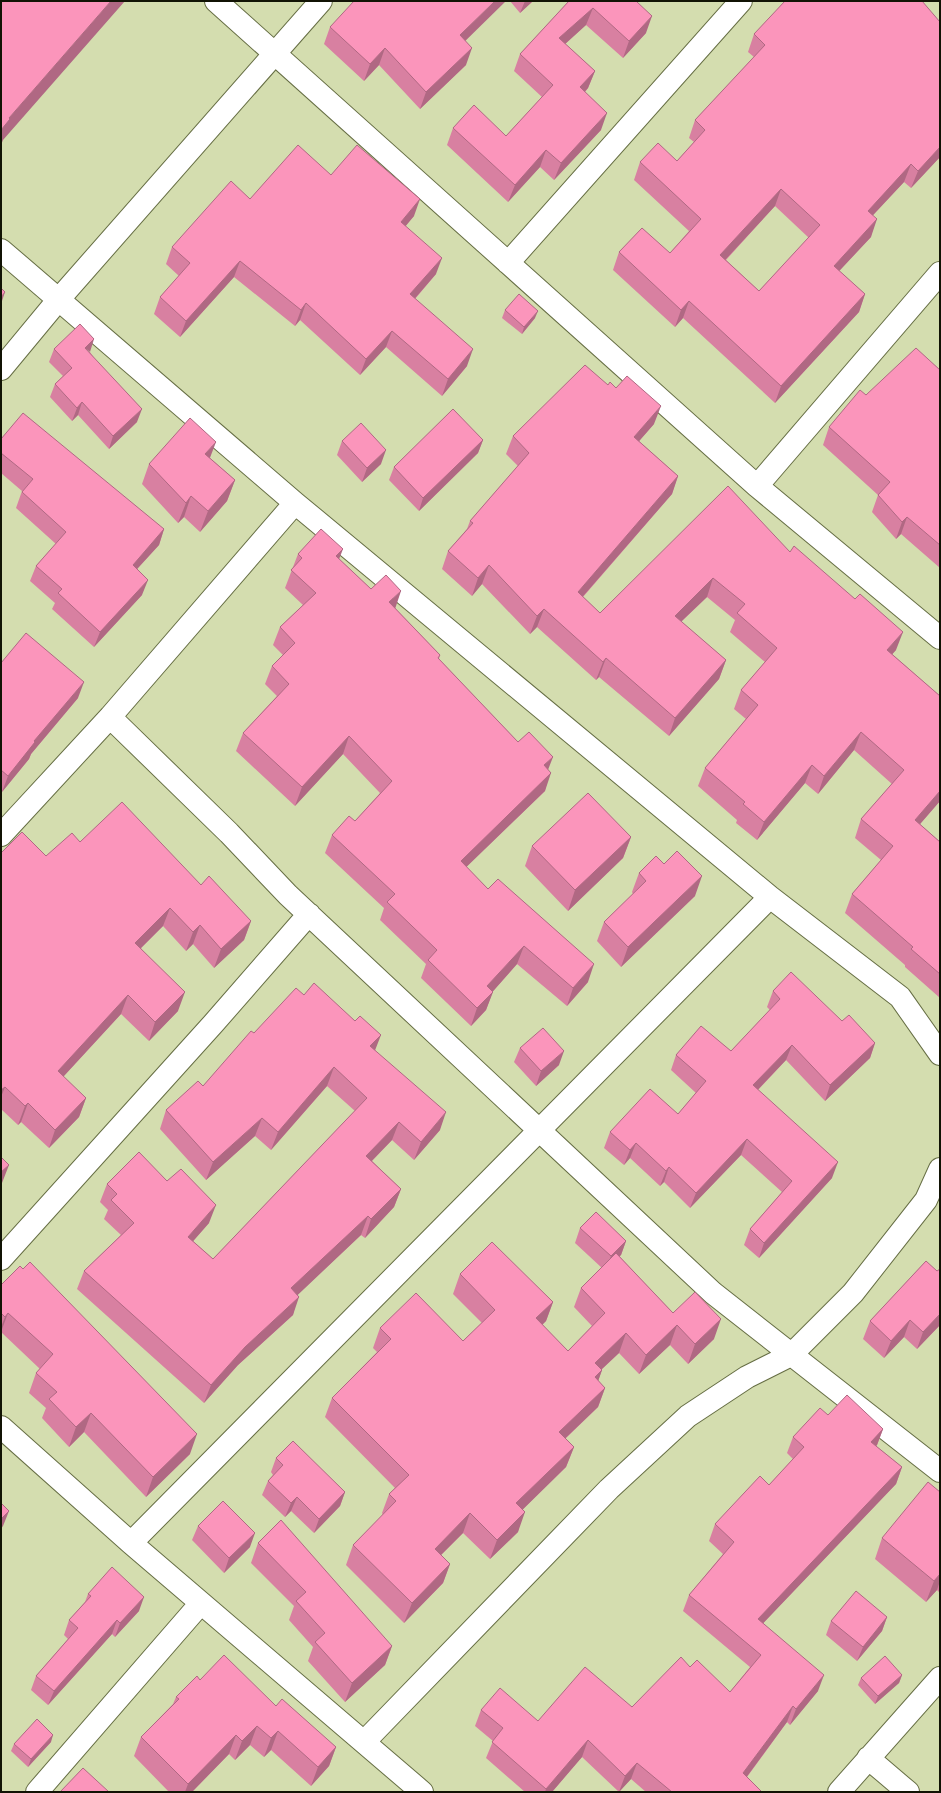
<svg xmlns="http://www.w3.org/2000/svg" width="941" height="1793" font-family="Spectral,serif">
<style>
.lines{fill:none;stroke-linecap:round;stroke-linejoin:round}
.street-casing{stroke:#666e44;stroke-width:24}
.street{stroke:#fff;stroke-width:22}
.wall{fill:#d880a1;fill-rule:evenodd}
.shaded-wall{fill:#b06883}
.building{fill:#fb95bb;stroke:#b06883;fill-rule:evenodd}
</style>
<rect width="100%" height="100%" fill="#d4ddaf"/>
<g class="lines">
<g class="street-casing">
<path id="street" d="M216,1L757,486L940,638
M1,250L295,503L770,897L900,997L940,1054
M508,263L741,1
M1,369L59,299L321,1
M757,486L940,273
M110,717L229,833L288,895L713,1293L940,1471
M1,835L110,717L295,503
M1,1259L213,1024L309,914
M1,1427L131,1543L422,1792
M131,1543L770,897
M364,1742L609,1489L688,1416L747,1377L791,1355L853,1293L926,1200L940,1169
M868,1758L908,1792
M37,1792L201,1603
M839,1792L940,1678"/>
</g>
<use href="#street" class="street"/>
</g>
<path class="wall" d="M510,1H533L520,13Z
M569,1H636L646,33L623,58L586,25L565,44L595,71L588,88L585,92L601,130L554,180L540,167L508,202L447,145L453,128L506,136L542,97L514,71L520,54Z
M940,22V157L911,188L904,182L873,215L871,237L839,271L865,294L859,312L775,403L683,318L675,327L613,270L619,252L670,253L689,231L634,180L640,162L677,161L694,142L689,138L695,120L754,57L748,52L754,34ZM775,206L809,238L759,291L726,260Z
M330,27L465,41L466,65L420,109L379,65L364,81L324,44Z
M331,175L414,216L405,226L436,274L415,299L467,366L442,396L386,347L360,375L300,320L295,326L234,277L180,337L154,314L160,297L179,276L166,264L172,247L250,199Z
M505,310L535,318L522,334L502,318Z
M54,349L90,352L137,422L109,449L78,415L72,421L50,397L55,384L63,376L49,362Z
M940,370V568L901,534L896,539L872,512L878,495L823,445L829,427L866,395Z
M654,424L639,441L678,476L672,494L583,597L600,613L790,552L896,650L892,654L940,696V801L920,824L940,842V998L905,967V965L845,913L852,894L881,860L855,838L861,819L892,784L854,750L818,794L805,783L757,840L736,823L737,820L698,786L705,768L746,719L734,709L741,690L765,662L730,632L735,620L707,597L681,622L726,660L719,679L669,736L599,677L596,680L537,627L530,634L482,584L472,596L442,569L448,551L467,529L470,521L518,466L506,454L513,436Z
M1,439L164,529L159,545L137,569L142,595L94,647L52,609L55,603L30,581L36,566L56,544L16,508L22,491L1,473Z
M483,440L478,453L419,511L389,480L394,467Z
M342,441L381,464L362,482L337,455Z
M210,458L235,480L227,501L200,532L184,517L178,523L142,484L149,464Z
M298,554L339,559L371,589L395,608L440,655L439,659L518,742L548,769L545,791L466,867L488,889L588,982L567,1006L517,964L493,991L486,1010L471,1026L421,978L426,964L380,920L384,908L325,853L332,835L355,821L380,793L343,754L295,806L236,751L243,733L277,696L265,684L272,666L283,655L273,645L280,627L303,605L285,588Z
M1,663L78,698L31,754L29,759L2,792H1Z
M631,837L623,858L568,911L525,866L532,846Z
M80,842L201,885L251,921L244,940L214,968L193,944L186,951L163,926L141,948L178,1011L149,1041L121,1014L63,1077L86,1098L79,1117L49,1148L21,1122L18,1125L1,1109V853L46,856Z
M639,873L695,896L621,967L597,941L604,922L633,894L632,892Z
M773,991L842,1021L875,1043L870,1058L825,1101L786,1060L758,1090L832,1178L759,1258L744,1245L750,1229L782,1192L741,1155L690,1208L664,1182L660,1186L630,1158L624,1165L604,1148L610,1132L678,1114L696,1093L671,1070L676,1055L731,1051L770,1010L767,1007Z
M304,995L375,1050L440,1130L414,1160L392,1140L372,1161L401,1189L394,1207L365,1238L361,1235L297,1295L293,1315L238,1365L204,1403L77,1289L84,1271L121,1235L104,1219L108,1210L100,1202L107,1184L167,1181L209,1223L193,1241L213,1259L355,1111L327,1086L271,1150L255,1136L206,1180L160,1129L166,1110L203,1086L254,1033Z
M520,1048L559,1065L536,1086L514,1062Z
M580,1228L626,1241L621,1255L619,1256L673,1313L714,1339L688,1364L670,1345L639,1374L619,1353L601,1370H602L598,1381L605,1388L598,1407L565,1439L574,1447L566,1467L522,1510L518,1532L490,1559L463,1533L441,1555L450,1564L443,1583L404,1623L346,1565L353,1545L383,1515L382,1513L389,1494L395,1488L325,1417L332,1398L377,1352L373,1348L380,1328L463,1341L482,1323L453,1294L460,1274L553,1302L546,1321L542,1325L568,1351L592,1326L574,1307L581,1288L602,1268L575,1243Z
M926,1261L940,1325L917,1349L904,1337L884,1358L863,1339L870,1321Z
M1,1285L190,1454L146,1497L84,1432L69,1447L42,1418L46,1408L29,1393L36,1373L40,1369L1,1332Z
M828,1415L883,1429L877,1445L876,1446L902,1467L896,1484L763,1623L818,1691L790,1725L787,1722L747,1777L762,1792H646L631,1779L619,1792L582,1757L552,1792H525L486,1758L493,1741L475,1726L481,1710L538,1721L632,1707L690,1667L730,1692L750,1667L683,1611L689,1595L723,1554L709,1541L715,1524L769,1485L793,1459L787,1453L793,1437Z
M276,1458L345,1492L340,1506L314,1533L291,1511L285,1517L262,1495L268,1481L273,1475L271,1472Z
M940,1492V1593L937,1590L926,1602L875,1559L882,1538Z
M198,1526L250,1547L224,1573L192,1540Z
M258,1543L392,1646L385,1665L345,1702L308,1661L313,1647L289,1620L294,1606L251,1563Z
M88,1594L139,1611L115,1637L112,1634L48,1705L31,1690L36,1676L68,1639L64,1635L69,1620L85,1602Z
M887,1617L882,1631L857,1661L826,1635L831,1621Z
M902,1675L899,1683L875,1704L858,1685L861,1678Z
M200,1680L276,1706L336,1747L329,1766L311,1786L271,1750L264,1757L250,1745L235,1760L229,1754L192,1792H169L134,1756L141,1737L173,1704L176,1697Z
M51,1742L28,1767L11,1751L14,1744Z"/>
<path class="shaded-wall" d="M111,1H125L3,140L1,145V130L9,118Z
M495,1H506L454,52L460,35Z
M525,1H533L520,13Z
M593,8L586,25L553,55L559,38Z
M652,16L646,33L623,58L629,41Z
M385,48L379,65L364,81L370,64Z
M472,48L466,65L420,109L426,92Z
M595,71L588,88L574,104L580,87Z
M607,113L601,130L554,180L561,163Z
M940,147V157L911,188L918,171Z
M546,150L540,167L508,202L515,185Z
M911,164L904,182L861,228L868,211Z
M781,189L775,206L714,272L720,255Z
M420,199L414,216L395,239L401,222Z
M877,219L871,237L828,283L834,266Z
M442,258L436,274L404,311L410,294Z
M240,261L234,277L180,337L186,321Z
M5,292L1,304V297Z
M865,294L859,312L775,403L781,386Z
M689,301L683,318L675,327L681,310Z
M306,303L300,320L295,326L301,310Z
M538,311L535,318L522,334L524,327Z
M392,331L386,347L360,375L366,359Z
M94,339L90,352L85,348Z
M473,349L467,366L442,396L448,379Z
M82,402L78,415L72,421L77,408Z
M661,406L654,424L627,455L634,437Z
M142,409L137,422L109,449L113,436Z
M483,440L478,453L419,511L423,498Z
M216,442L208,463L205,454Z
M386,450L381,464L362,482L367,468Z
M678,476L672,494L571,610L578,592Z
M235,480L227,501L200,532L208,511Z
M191,496L184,517L178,523L186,503Z
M907,517L901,534L896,539L902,522Z
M164,529L159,545L127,580L133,565Z
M343,549L336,567V556Z
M489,565L482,584L472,596L478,578Z
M713,578L707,597L668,634L675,616Z
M148,580L142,595L94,647L100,632Z
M401,591L395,609L389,602Z
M544,609L537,627L530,634L537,616Z
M903,632L896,650L880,668L887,650Z
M606,658L599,677L596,680L603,662Z
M726,660L719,679L669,736L675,718Z
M84,682L78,698L31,754L29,759L2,792L8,776L34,741Z
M861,732L854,750L818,794L824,776Z
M349,736L343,754L295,806L302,787Z
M553,757L546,775L544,765Z
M812,765L805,783L757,840L764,822Z
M551,773L545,791L454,879L461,861Z
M940,791V801L908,838L915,820Z
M631,837L623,858L568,911L575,890Z
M702,876L695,896L621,967L628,947Z
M170,908L163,926L128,961L135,943Z
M251,921L244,940L214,968L221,949Z
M200,925L193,944L186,951L193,932Z
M524,946L517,964L488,997L493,992L486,1010L471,1026L477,1008L487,986Z
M594,964L588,982L567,1006L573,988Z
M185,992L178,1011L149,1041L155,1022Z
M128,995L121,1014L51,1090L58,1071Z
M381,1035L374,1053L370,1046Z
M875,1043L870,1058L825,1101L830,1085Z
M792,1045L786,1060L748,1100L753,1085Z
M564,1051L559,1065L536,1086L541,1071Z
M334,1067L327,1086L271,1150L278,1132Z
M5,1087L1,1097V1090Z
M86,1098L79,1117L49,1148L55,1130Z
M28,1103L21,1122L18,1125L25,1106Z
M446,1112L440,1130L414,1160L421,1142Z
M262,1118L255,1136L206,1180L213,1162Z
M399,1122L392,1140L359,1174L366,1156Z
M747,1139L741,1155L690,1208L696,1193Z
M636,1143L630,1158L624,1165L630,1150Z
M838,1162L832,1178L759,1258L764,1243Z
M9,1165L2,1183L1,1184V1172Z
M669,1167L664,1182L660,1186L666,1171Z
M401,1189L394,1207L365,1238L371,1219Z
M216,1205L209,1223L181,1255L188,1237Z
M368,1216L361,1235L285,1307L291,1288Z
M626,1241L621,1255L605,1271L611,1256Z
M299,1297L293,1315L238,1365L204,1403L211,1385L245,1347Z
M553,1302L546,1321L529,1338L536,1318Z
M8,1313L1,1332V1327L5,1317Z
M940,1314V1325L917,1349L923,1332Z
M721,1319L714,1339L688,1364L695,1344Z
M910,1320L904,1337L884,1358L891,1341Z
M677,1325L670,1345L639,1374L646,1355Z
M626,1333L619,1353L587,1383L595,1363Z
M602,1370L595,1390V1377Z
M605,1388L598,1407L552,1451L559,1432Z
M91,1413L84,1432L69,1447L76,1427Z
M883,1429L877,1445L865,1459L871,1442Z
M197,1434L190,1454L146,1497L153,1477Z
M574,1447L566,1467L509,1523L516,1503Z
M902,1467L896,1484L752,1635L758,1619Z
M345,1492L340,1506L314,1533L319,1519Z
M297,1497L291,1511L285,1517L291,1503Z
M9,1511L3,1526L1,1529V1519Z
M525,1512L518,1532L490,1559L497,1540Z
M470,1513L463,1533L428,1568L435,1549Z
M255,1533L250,1547L224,1573L229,1558Z
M450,1564L443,1583L404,1623L412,1603Z
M940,1574V1581L937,1590L926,1602L934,1581Z
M144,1597L139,1611L115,1637L120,1623Z
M887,1617L882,1631L857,1661L863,1647Z
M117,1620L112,1634L48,1705L54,1691Z
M392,1646L385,1665L345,1702L352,1683Z
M824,1675L818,1691L790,1725L796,1709Z
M902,1675L899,1683L875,1704L878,1696Z
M793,1706L787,1722L737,1790L743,1773Z
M257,1726L250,1745L235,1760L242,1741Z
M278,1731L271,1750L264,1757L271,1738Z
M53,1735L51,1742L28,1767L31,1759Z
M236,1735L229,1754L192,1792H185L188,1784Z
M588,1740L582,1757L552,1792H545L546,1789Z
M336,1747L329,1766L311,1786L318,1767Z
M637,1763L631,1779L619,1792L625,1776Z"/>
<path class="building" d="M2,1H111L9,118L10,119L1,130V2Z
M354,1H495L460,35L472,48L426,92L385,48L370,64L330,27Z
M569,1H636L652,16L629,41L593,8L559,38L595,71L580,87L607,113L561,163L546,150L515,185L453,128L474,105L506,136L553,85L520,54Z
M785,1H922L940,22V147L918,171L911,164L868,211L877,219L834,266L865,294L781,386L689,301L681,310L619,252L642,228L670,253L701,219L640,162L658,143L677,161L705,130L695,120L765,45L754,34ZM781,189L820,225L759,291L720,255Z
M298,145L331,175L357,145L420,199L401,222L442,258L410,294L473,349L448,379L392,331L366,359L306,303L301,310L240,261L186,321L160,297L190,263L172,247L231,181L250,199Z
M1,288L5,292L1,297Z
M519,294L538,311L524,327L505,310Z
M80,324L94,339L85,348L142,409L113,436L82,402L77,408L55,384L72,368L54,349Z
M916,348L940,370V545L907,517L902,522L878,495L890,482L829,427L860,390L866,395Z
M585,365L608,385L610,382L616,388L627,376L661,406L634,437L678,476L578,592L600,613L728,486L790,552L794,546L855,599L860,594L903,632L887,650L940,696V791L915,820L940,842V974L911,949L913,947L852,894L893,846L861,819L904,770L861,732L824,776L812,765L764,822L743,804L745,802L705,768L758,705L741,690L777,648L737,613L745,604L713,578L675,616L726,660L675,718L606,658L603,662L544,609L537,616L489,565L478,578L448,551L473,523L470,521L529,453L513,436Z
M453,409L483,440L423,498L394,467Z
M23,413L164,529L133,565L148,580L100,632L58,593L62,589L36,566L66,532L22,492L33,479L1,453V439Z
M190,418L216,442L205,454L235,480L208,511L191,496L186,503L149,464Z
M361,423L386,450L367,468L342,441Z
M321,529L343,549L336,556L371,589L386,575L401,591L389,602L440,655L438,658L518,742L529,732L553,757L544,765L551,773L461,861L488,889L498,879L594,964L573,988L524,946L487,986L493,992L477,1008L428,960L437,950L387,902L395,894L332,835L349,816L355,821L392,781L349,736L302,787L243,733L289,684L272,666L295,643L280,627L316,593L291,570L302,558L298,554Z
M26,633L84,682L34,741L35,742L8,776L1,770V663Z
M588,793L631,837L575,890L532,846Z
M122,802L201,885L209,876L251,921L221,949L200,925L193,932L170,908L135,943L185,992L155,1022L128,995L58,1071L86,1098L55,1130L28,1103L25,1106L5,1087L1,1090V853L22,832L46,856L72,833L80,842Z
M677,851L702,876L628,947L604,922L646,881L639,873L656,856L664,864Z
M791,972L842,1021L849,1015L875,1043L830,1085L792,1045L753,1085L838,1162L764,1243L750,1229L792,1181L747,1139L696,1193L669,1167L666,1171L636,1143L630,1150L610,1132L650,1089L678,1114L706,1081L676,1055L701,1026L731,1051L780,999L773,991Z
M314,983L355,1021L360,1016L381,1035L370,1046L446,1112L421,1142L399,1122L366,1156L401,1189L371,1219L368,1216L291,1288L299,1297L245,1347L211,1385L84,1271L134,1223L111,1200L117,1194L107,1184L139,1152L167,1181L181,1169L216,1205L188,1237L213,1259L367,1098L334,1067L278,1132L262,1118L213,1162L166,1110L198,1081L203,1086L251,1031L254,1033L296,988L304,995Z
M543,1028L564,1051L541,1071L520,1048Z
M1,1157L9,1165L1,1172Z
M596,1212L626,1241L611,1256L580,1228Z
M492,1242L553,1302L536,1318L568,1351L605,1313L581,1288L616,1253L673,1313L695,1292L721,1319L695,1344L677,1325L646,1355L626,1333L595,1363L602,1370L595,1377L605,1388L559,1432L574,1447L516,1503L525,1512L497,1540L470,1513L435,1549L450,1564L412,1603L353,1545L396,1501L389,1494L409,1475L332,1398L391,1339L380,1328L416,1293L463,1341L495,1310L460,1274Z
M926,1261L937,1271L940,1269V1314L923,1332L910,1320L891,1341L870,1321Z
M30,1262L197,1434L153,1477L91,1413L76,1427L49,1399L57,1392L36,1373L53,1354L8,1313L5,1317L1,1313V1285L20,1266L23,1269Z
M847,1395L883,1429L871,1442L902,1467L758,1619L824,1675L796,1709L793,1706L743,1773L762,1792H672L637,1763L625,1776L588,1740L546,1789L492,1742L503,1728L481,1710L500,1688L538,1721L585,1667L632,1707L681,1657L690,1667L697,1660L730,1692L761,1655L689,1595L734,1542L715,1524L760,1476L769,1485L804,1447L793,1437L820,1408L828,1415Z
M293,1441L345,1492L319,1519L297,1497L291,1503L268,1481L283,1465L276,1458Z
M928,1482L940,1492V1574L934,1581L882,1538Z
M223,1501L255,1533L229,1558L198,1526Z
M1,1503L9,1511L1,1519Z
M281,1520L392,1646L352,1683L315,1642L325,1633L296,1601L306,1592L258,1543Z
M112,1567L144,1597L120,1623L117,1620L54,1691L36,1676L78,1628L69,1620L91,1596L88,1594Z
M856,1591L887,1617L863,1647L831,1621Z
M224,1655L276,1706L282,1699L336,1747L318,1767L278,1731L271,1738L257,1726L242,1741L236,1735L188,1784L141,1737L179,1699L176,1697L197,1676L200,1680Z
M885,1656L902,1675L878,1696L861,1678Z
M37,1719L53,1735L31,1759L14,1744Z
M83,1768L109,1792H60Z"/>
<rect width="941" height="1793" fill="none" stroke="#111304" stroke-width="4"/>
</svg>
